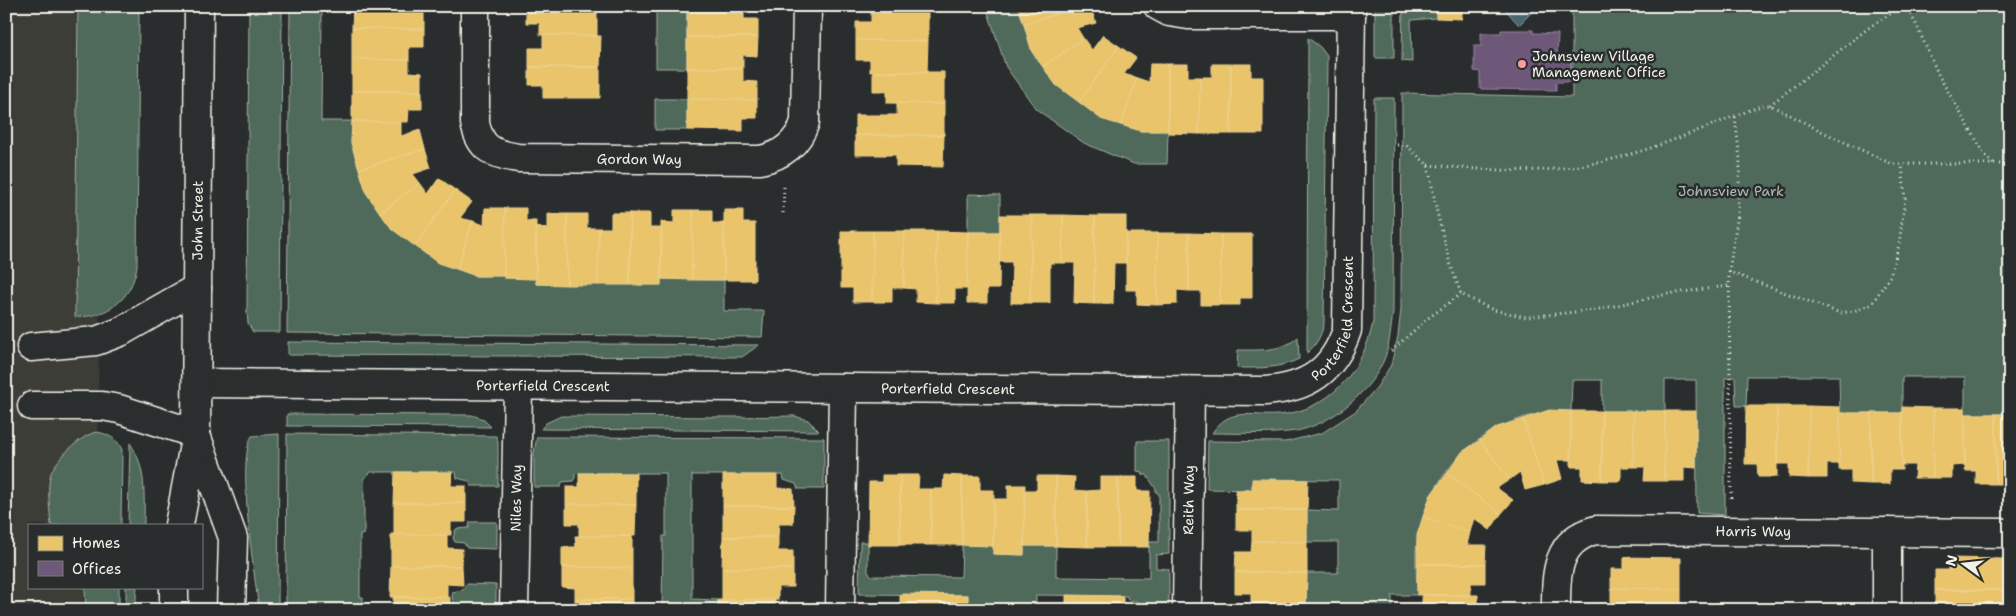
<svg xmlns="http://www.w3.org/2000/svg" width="2016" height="616" font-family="'Shantell Sans',sans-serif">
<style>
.built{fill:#3e3d39}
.green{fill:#4f6a5a;stroke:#a2aea1}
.water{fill:#4a656e;stroke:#8e9d9f}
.homes{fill:#e9c46a;stroke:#ecd290}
.offices{fill:#6d597a;stroke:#96879b}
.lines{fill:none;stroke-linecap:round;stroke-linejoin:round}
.minor-casing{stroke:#f4f1e8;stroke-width:31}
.major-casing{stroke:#f4f1e8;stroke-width:31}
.path{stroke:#f4f1e8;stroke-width:3;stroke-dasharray:1 4;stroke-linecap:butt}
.minor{stroke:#2a2d2e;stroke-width:28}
.major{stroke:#2a2d2e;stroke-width:28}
.poi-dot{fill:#ff9aa2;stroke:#2a2d2e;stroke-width:2}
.labels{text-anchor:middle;stroke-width:5;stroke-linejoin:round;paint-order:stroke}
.poi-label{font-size:14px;fill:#f4f1e8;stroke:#2a2d2e;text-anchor:start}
.street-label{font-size:14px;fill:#f4f1e8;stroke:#2a2d2e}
.park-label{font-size:14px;fill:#b2bbaf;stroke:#2a2d2e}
</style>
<rect width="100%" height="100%" fill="#2a2d2e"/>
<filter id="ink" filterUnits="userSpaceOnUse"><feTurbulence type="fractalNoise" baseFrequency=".02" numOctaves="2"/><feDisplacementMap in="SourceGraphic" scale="10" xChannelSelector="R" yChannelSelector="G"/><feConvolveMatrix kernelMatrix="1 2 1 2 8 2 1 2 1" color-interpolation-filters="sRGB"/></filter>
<g filter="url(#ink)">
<path class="built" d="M6,6H104L96,525H29V587H95V610H6Z"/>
<path class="green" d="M78,6H139L137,266C132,299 109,317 75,317Z
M249,6H282L280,332H253L248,323L247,312Z
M290,6H322L321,121H352L351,143L367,194L392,229L438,263L476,276H504L505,278L536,279V284L661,285V279L724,280V311H764L762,337L287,333Z
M656,6H687V68H656Z
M986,6H1018L1032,52L1056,85L1101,119L1141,131H1168L1167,164H1134L1112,155L1084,143L1036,109L1006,67Z
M1375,6H1394V58H1375Z
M1403,6H1430L1436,12V18L1411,20L1412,62L1402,61Z
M1572,6H2010V414H1965V377H1902V413H1840L1839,376H1747L1746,406H1736L1735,377L1725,378V515L1697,513L1696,380H1665V411H1602V380H1572L1571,411C1496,410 1434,461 1418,534C1414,551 1417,577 1417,595H1392V610H1338L1337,604H1306L1307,573H1338V542H1307V510L1339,511V480L1253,479L1252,490L1207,489L1208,441L1285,442L1322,433L1356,411L1377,387L1391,365L1398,336L1401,309L1402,93L1572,97Z
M1308,38L1320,47L1327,56L1324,324C1321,336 1317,344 1307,353Z
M1374,98H1394L1393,312C1391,327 1390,343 1385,357C1373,390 1331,425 1296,431C1268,435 1240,433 1212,433C1230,406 1250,417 1278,415C1329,411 1364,370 1373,322Z
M655,99H687V130H655Z
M968,194L1000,195V232H968Z
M1298,337L1299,359C1278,369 1260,368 1237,368L1238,350C1258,350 1282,352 1298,337Z
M288,342L759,345L742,357L288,355Z
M287,414L472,415L483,419L491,427L287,426Z
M561,416L730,417L794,416L808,420L819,431L541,429L546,423Z
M97,432C108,434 118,439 122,450L121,525H51C50,511 47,490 50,477C52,462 82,434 97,432Z
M279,434L278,610H259C255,576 236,460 252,436Z
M287,434L496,436L498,442V486H471L469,481L457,478L456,472H371L364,478V534L360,535V597H363V610H286Z
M537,437L824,438V489H798L796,484L784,480L783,475H692V599L718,600V610H662L663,536H666V473H580L575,474V478L573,481L562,482L561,487H534V452Z
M1137,441H1169V554L1156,555V568L1169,569V608H1142L1139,602L1128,600L1127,596L1036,595V610H968V595L859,594L860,542H868V572L872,576L961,577L962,545L993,546V554L1024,555V546H1056V577L1149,578V542H1159V494L1156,492V489L1146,474L1144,476L1142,472L1137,471Z
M130,443C147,468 144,496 144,525H128Z
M470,522H497V549L467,548L464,543L455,542L453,538L456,529L469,528Z
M2005,559H2010V610H2005Z
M466,584L496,585V610H467L463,605L453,604L452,592L463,590Z
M85,587H119V610H86Z
M126,587H137L135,610H126Z"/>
<path class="water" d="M1502,6H1538L1519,25Z"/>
<path class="homes" d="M353,6H409V10H424V29L352,28Z
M526,6H597V36L540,35V23H526Z
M687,6H744V19H758V37H687Z
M871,6H928V10L871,9Z
M1018,6H1082L1024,24Z
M1082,6H1090L1096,23L1077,28L1083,38L1043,67L1032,52L1024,24Z
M1436,6H1462V19L1436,18Z
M871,9L928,10V41L856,40V22H871Z
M352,28L424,29V47H409V60L352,59Z
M543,35L601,36L600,67H529V48H543Z
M1103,35L1119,46L1079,102L1056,85L1043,67L1083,38L1092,50Z
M687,37H758L757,56L743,55V68H687Z
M856,40L928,41L927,72H870V60H856Z
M1119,46L1136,58L1124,74L1137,78L1121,125L1101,119L1079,102Z
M352,59L409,60V72L422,73V91H352Z
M1150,64H1168V131H1141L1121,125L1137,78L1149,82Z
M1168,64H1188V77H1200L1199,134L1168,133Z
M1212,64H1231V134H1199L1200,77H1212Z
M1231,64H1251V77H1263V134H1231Z
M529,67H600V98H543V85H529Z
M687,68H743V81L757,82V100L687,99Z
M873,72H944V104L887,103V91H873Z
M352,91H422V109H409L408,122L352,121Z
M687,99L757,100V118H743V131L687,130Z
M897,103L944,104V135H855V115H897Z
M352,121L401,122V136L420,130L425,149L359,169L351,143Z
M855,135H944L943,167L896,166V155H855Z
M425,149L431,168L413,174L420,183L380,213L367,194L359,169Z
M439,178L455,190L415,246L392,229L380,213L420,183L428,194Z
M455,190L472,202L460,218L473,221L457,269L438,263L415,246Z
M485,208H505L504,276H476L457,269L473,221L484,225Z
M505,208H526V221H536V279L504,278Z
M674,210H693L692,280L661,279V222L674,223Z
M693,210H712V223H724V280H692Z
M724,210H743V223H755V280H724Z
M611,213H630V285H598L599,228H611Z
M630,213H650V228H662L661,285H630Z
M548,214H567V285L536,284V227L548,228Z
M567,214H587V228H599L598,285H567Z
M1000,215H1032L1030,303H1011L1012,262H999Z
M1032,215H1063L1062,263H1050V303H1030Z
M1063,215L1095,216L1094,304L1074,303L1075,263H1062Z
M1095,216H1126V263H1114L1113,304H1094Z
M841,231H873L872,302H853V288H841Z
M873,231H904V288H892V302H872Z
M904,231H937L936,303L916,302V289L904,288Z
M937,231L968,232L967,289H955V303H936Z
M968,232H1000L999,289H987V303H967Z
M1126,233H1158L1157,305L1137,304V290H1126Z
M1158,233H1189V291L1177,290V304L1157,305Z
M1189,233L1221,234L1220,305H1201V291H1189Z
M1221,234H1252V298H1240V305H1220Z
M1746,406H1777V477H1758L1757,464H1745Z
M1777,406H1809L1808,478L1789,477V464H1777Z
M1809,406L1840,407L1839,464H1827V478H1808Z
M1902,407L1934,408L1933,478H1914L1915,465H1902Z
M1934,408H1965V465L1952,466V478H1933Z
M1549,410L1571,411V460H1557L1562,479L1544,485L1523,419Z
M1571,411H1602V481L1582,480V467H1571Z
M1602,411H1634L1633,467H1621V481H1602Z
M1634,411H1665L1664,481H1644L1645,467H1633Z
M1665,411H1696V468L1684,467V481H1664Z
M1840,413H1871V484L1851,483V470H1839Z
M1871,413H1902V470H1890V484H1871Z
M1965,414H1996V484H1976V471H1965Z
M1996,414H2010V484H1996Z
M1523,419L1544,485L1525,490L1520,472L1509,480L1480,440L1497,427Z
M1480,440L1509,480L1497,488L1513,500L1501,514L1447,473L1462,452Z
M395,472H452L451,486H466V503H394Z
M579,473H636V505L566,504V487H579Z
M1447,473L1501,514L1490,530L1474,518L1470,532L1423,517L1430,496Z
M723,475H777V488L793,489L794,506H723Z
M882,475H900V545H868L869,482H882Z
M900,475H919L918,489H931V545H900Z
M944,475L962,476V545H931V489H943Z
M962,476H980V490H994L993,546L962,545Z
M1037,476H1056V546H1024L1025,490H1037Z
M1056,476L1075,477L1074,490L1087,491V547L1056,546Z
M1100,477H1118V547H1087V491L1100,490Z
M1118,477H1137V491H1150L1149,547H1118Z
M1252,479L1308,480L1307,510H1236V490H1252Z
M1008,485H1025L1024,555L993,554V499H1008Z
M394,503H466V522H451V535L394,534Z
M566,504L636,505L635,536H579V524H566Z
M723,506H794L793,524H779L778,537H723Z
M1236,510H1307V542L1252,541V530H1236Z
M1423,517L1470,532L1467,545H1486L1485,564H1417V535Z
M391,534L447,535V548L462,549V566H391Z
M575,536H632V568L562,567V547H576Z
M723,537H778V551H793V569L722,568Z
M1252,541L1307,542V573L1235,572L1236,552H1251Z
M1624,557L1681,558V589L1611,588V569H1624Z
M1948,558L2005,559V590H1935V570H1948Z
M1417,564H1485V583H1471V595H1417Z
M391,566H462L463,585L447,584V597H390Z
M562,567L632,568V599H575V588L562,587Z
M722,568L793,569V587H778V600H722Z
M1235,572L1307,573L1306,604H1251V593H1235Z
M1611,588L1681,589V610H1624V608H1611Z
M1935,590H2005V610L1935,609Z
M900,594L968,595V610H900Z
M1066,595L1123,596V607H1136V610H1066Z
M1422,595H1478V608H1494V610H1422Z
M393,597H450V610H394Z
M575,599H632V610H575Z
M718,600H775V610H718Z
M1251,604H1306V610H1251Z"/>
<path class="offices" d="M1501,30H1533V33L1558,34L1557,57H1571L1570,82H1556V90L1480,89V72L1474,71V46H1481V33H1501Z"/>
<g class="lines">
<g class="minor-casing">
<g id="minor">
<path id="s1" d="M475,6V123C480,149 493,154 518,158L760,160C782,156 798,143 805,122L807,6"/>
<path d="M1158,6L1169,12L1188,15H1351"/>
<path d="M31,347L96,341L120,332L197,288"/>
<path id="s2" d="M197,383L1265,391C1307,388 1333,372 1347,330L1351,6"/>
<path d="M32,406H102L119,409L196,434"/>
<path id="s3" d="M514,610L518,386"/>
<path d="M840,610L843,388"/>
<path id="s4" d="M1187,610L1190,391"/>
<path id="s5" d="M1556,610C1556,576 1555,540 1596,530L2010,533"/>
<path d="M1887,610V532"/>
</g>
</g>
<g class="major-casing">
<g id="major">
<path d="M196,435L233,538L231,610"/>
<path id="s6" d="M179,525L196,434L199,6"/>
<path d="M174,610V587"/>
</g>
</g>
<path class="path" d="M1906,6L1916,24L1939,76L1985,155L1993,164
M1770,105L1871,26L1898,9L1906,6
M1397,145H1406L1428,165L1437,212L1449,260L1461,294L1493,310L1527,317L1595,310L1668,294L1728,286
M1428,165C1476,169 1524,174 1572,167C1639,158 1699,129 1761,106L1770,105L1829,135L1892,164H2010
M783,213L784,187
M1729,272L1738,214L1740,159L1735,116
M1391,351L1427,319L1461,294
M1731,498L1729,272L1840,313L1854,311L1872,304L1890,276L1899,245L1905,198L1902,164"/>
<use href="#minor" class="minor"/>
<use href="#major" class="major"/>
</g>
</g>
<circle class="poi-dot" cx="1522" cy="64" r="5"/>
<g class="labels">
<g class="poi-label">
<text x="1532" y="61">Johnsview Village<tspan x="1532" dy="16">Management Office</tspan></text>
</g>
<g class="street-label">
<text dy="5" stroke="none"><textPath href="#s1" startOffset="299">Gordon Way</textPath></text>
<text dy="5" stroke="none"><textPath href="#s6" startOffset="306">John Street</textPath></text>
<text dy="5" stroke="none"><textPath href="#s2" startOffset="1185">Porterfield Crescent</textPath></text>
<text dy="5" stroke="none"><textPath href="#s2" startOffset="346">Porterfield Crescent</textPath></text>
<text dy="5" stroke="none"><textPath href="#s2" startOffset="751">Porterfield Crescent</textPath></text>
<text dy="5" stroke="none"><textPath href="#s3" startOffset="112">Niles Way</textPath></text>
<text dy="5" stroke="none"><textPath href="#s4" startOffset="110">Reith Way</textPath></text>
<text dy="5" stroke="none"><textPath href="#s5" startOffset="256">Harris Way</textPath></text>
</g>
<g class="park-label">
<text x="1731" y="196">Johnsview Park</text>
</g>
</g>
<rect width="2016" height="616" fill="none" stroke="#2a2d2e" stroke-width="25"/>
<rect x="12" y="12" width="1991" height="591" fill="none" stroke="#f4f1e8" stroke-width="2" filter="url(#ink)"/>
<rect x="28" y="524" width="175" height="65" fill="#2a2d2e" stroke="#7b7b78"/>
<rect x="38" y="536" width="25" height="15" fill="#e9c46a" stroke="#7b7b78"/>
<text x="72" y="548" font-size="15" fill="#f4f1e8">Homes</text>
<rect x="38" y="561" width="25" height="15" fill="#6d597a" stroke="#7b7b78"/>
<text x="72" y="574" font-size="15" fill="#f4f1e8">Offices</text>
<g transform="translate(1964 564) rotate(285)" stroke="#2a2d2e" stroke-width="4" paint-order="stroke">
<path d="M0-4L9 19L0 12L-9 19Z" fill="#f4f1e8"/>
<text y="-8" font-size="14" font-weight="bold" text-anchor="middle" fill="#f4f1e8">N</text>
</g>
</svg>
